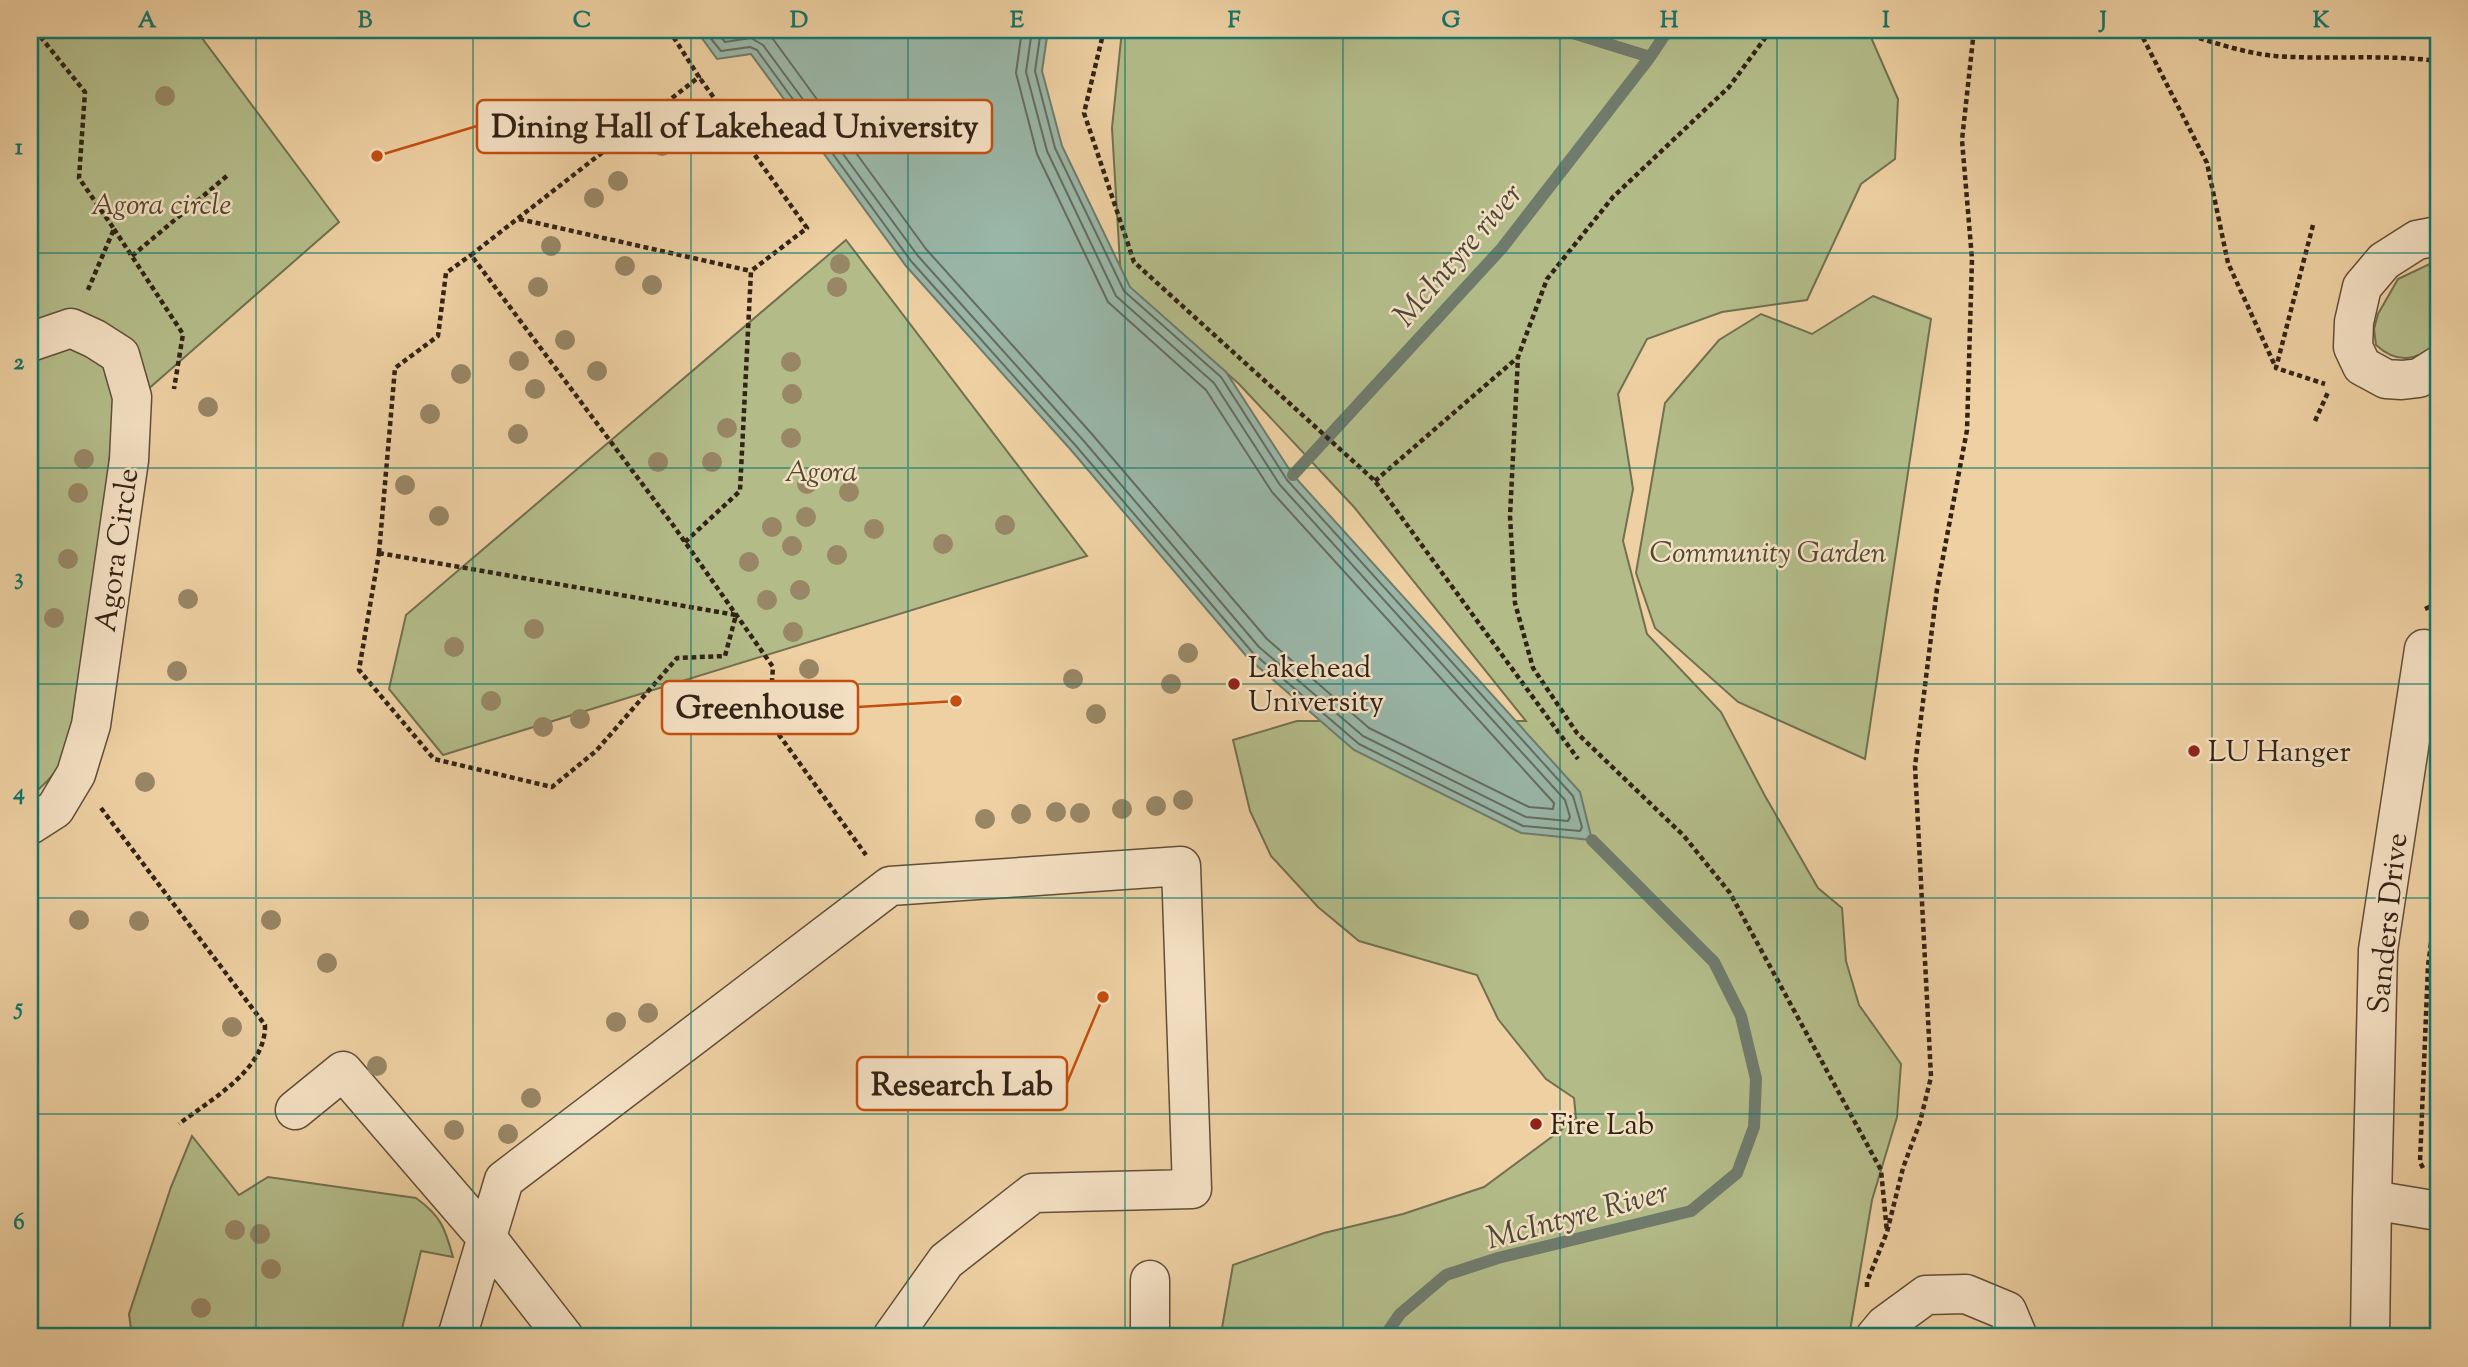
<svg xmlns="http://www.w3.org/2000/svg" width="2468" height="1367" font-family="'Sorts Mill Goudy',serif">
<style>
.green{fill:#b3bc89;stroke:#727050;stroke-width:2}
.water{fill:#99b6a7;stroke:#707b6d;stroke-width:2}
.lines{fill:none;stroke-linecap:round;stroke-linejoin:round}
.shore{stroke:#666c5e;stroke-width:2}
.stream{stroke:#707b6d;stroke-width:12}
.minor-casing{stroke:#614e39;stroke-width:41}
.path{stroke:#322316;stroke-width:4.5;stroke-dasharray:5 3.5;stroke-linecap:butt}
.minor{stroke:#f4e0c3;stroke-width:38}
.tree{fill:#988665}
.grid{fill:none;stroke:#0f766e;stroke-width:2;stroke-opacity:0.55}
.poi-dot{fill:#8f2418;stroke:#f4e0c3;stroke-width:2.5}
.labels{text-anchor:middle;stroke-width:5;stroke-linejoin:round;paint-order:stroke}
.park-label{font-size:30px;font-style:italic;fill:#524933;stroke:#f4e0c3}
.street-label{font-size:30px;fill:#322316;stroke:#f4e0c3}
.poi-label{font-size:30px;fill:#322316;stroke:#f4e0c3;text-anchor:start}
.water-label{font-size:32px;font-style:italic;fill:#4c483a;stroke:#f4e0c3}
.leader{fill:none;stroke:#c44e0e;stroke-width:2.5}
.callout-dot{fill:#c44e0e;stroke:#f4e0c3;stroke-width:2.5}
.callout{fill:#f4e0c3;stroke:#c44e0e;stroke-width:2.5}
.callout-label{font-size:32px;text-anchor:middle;font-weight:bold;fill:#322316}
.neatline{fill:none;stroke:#0f766e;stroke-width:2.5}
.grid-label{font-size:23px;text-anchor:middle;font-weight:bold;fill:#0f766e}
</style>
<rect width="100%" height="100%" fill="#eed0a2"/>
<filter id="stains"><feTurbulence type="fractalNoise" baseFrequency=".00286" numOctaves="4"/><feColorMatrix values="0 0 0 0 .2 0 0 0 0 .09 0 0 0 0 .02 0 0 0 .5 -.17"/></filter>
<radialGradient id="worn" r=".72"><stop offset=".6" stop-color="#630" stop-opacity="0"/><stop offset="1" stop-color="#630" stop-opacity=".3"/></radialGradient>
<path class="green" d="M30,30H196L339,222L114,419L81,712C68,750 63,772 30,796Z
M1122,30H1865L1870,35L1898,99L1895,159L1861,184L1807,300L1722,312L1647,339L1618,394L1633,489L1623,541L1647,634L1721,712L1765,796L1818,888L1842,908L1846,961L1859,1005L1901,1064L1897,1117L1872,1200L1849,1337H1214L1222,1328L1233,1265L1324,1233L1403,1214L1484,1187L1576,1119L1574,1098L1546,1079L1498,1019L1477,975L1359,941L1318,907L1271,856L1250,811L1233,740L1297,721H1526L1354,507L1239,384L1121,280L1112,128Z
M846,240L1087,556L443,755L389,689L406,615Z
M2438,260V344C2416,360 2398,365 2376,345L2374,329L2378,314L2398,279Z
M1873,296L1931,319L1865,759L1738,702L1655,628L1636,573L1665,403L1719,340L1761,314L1812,334Z
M192,1136L239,1195L268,1177L416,1198C441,1216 445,1228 453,1257L421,1251L400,1337H132L129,1314L171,1187Z"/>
<path class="water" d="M696,30H1048L1042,71L1062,146L1130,287L1226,372L1293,475L1580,792L1592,840L1521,833L1354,750L1248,658L1071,450L906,266L751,54L717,59Z"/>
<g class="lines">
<path class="shore" d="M704,30L721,51L750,47L757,50L911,261L1076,446L1253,653L1359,744L1523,826L1580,831L1582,827L1573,796L1287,480L1221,377L1124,291L1055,148L1035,71L1041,30
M715,30L725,42L751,38L763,45L918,256L1083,440L1259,647L1363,736L1526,817L1568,821L1570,817L1565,800L1280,485L1214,383L1116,296L1047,151L1026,72L1032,30
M760,30L773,39L926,249L1091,433L1267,639L1369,728L1529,807L1553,809L1554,803L1272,492L1206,390L1108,302L1037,154L1016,73L1022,30"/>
<path class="stream" d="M1563,30L1650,57L1668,30
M1293,475L1502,248L1650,57
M1384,1337L1400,1314L1446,1275L1498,1258L1691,1211L1737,1173L1754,1127L1756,1079L1741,1016L1714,962L1592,840"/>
<g class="minor-casing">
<path id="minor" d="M2438,236L2417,240L2384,261L2362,287L2354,322L2353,347L2362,366L2386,379L2402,380L2419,378L2438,366
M30,342L71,328L95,339L120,355L132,397L129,460L91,725L76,774L55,809L30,825
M295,1110L343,1071L487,1238L564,1337
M2372,1200L2378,950L2424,649
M457,1337L504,1180L890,886L1181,866L1192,1189L1033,1193L946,1261L892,1337
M1150,1337V1280
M1875,1337L1885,1325L1926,1295L1966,1294L2007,1311L2018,1337
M2370,1337L2372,1200L2438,1211"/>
</g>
<path class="path" d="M35,30L85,92L79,178L114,229L87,292
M669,30L699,77L471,255L673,525L773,667L769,721L866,855
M1104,30L1084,113L1134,262L1375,481L1578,759
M1771,30L1729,87L1613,197L1547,279L1518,357L1510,516L1515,603L1533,668L1577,733L1684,836L1730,893L1881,1170L1887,1232
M2139,30L2207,163L2228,263L2276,368
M2175,30C2205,40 2243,53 2275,56C2329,60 2384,54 2438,61
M519,219L751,271
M2313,225L2276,368L2325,384
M114,229L183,334L174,389
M132,256L228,175
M2315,421L2329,390
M1375,481L1517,358
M685,542L740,491L751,271L807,228L699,77
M379,553L736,615L725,656L677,658L596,751L552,787L434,759L359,670Z
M379,553L395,368L438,336L446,273L471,255
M2425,609L2438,603
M101,808L265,1025C266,1070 211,1099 179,1124
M2423,1168L2420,1162L2428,966L2438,890
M1867,1287V1282L1887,1232L1903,1168L1920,1122L1931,1077L1915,766L1937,589L1967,430L1972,259L1962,140L1974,30"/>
<use href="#minor" class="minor"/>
</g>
<g class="tree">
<circle cx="165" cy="96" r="10"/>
<circle cx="662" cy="146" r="10"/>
<circle cx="618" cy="181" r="10"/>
<circle cx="594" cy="198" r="10"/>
<circle cx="551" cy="246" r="10"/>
<circle cx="840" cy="264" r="10"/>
<circle cx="625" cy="266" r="10"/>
<circle cx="652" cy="285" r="10"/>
<circle cx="538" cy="287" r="10"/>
<circle cx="837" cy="287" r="10"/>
<circle cx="565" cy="340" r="10"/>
<circle cx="519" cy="361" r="10"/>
<circle cx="791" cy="362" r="10"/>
<circle cx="597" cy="371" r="10"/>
<circle cx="461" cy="374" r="10"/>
<circle cx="535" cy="389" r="10"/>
<circle cx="792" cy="394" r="10"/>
<circle cx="208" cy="407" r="10"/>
<circle cx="430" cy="414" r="10"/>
<circle cx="727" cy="428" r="10"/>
<circle cx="518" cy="434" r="10"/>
<circle cx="791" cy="438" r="10"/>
<circle cx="84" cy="459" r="10"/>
<circle cx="658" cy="462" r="10"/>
<circle cx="712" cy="462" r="10"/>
<circle cx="807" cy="484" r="10"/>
<circle cx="405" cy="485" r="10"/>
<circle cx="849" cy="492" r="10"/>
<circle cx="78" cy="493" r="10"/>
<circle cx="439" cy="516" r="10"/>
<circle cx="806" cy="517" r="10"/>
<circle cx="1005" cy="525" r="10"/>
<circle cx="772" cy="527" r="10"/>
<circle cx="874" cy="529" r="10"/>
<circle cx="943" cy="544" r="10"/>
<circle cx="792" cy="546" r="10"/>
<circle cx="837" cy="555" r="10"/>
<circle cx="68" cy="559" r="10"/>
<circle cx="749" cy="562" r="10"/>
<circle cx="800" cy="590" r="10"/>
<circle cx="188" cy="599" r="10"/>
<circle cx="767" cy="600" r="10"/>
<circle cx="54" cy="618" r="10"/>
<circle cx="534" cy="629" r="10"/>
<circle cx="793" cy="632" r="10"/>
<circle cx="454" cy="647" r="10"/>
<circle cx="1188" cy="653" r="10"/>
<circle cx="809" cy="669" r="10"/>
<circle cx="177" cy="671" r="10"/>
<circle cx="1073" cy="679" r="10"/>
<circle cx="1171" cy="684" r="10"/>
<circle cx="491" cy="701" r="10"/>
<circle cx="1096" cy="714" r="10"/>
<circle cx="580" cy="719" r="10"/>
<circle cx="543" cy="727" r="10"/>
<circle cx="145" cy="782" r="10"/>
<circle cx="1183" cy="800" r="10"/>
<circle cx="1156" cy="806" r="10"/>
<circle cx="1122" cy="809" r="10"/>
<circle cx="1056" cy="812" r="10"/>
<circle cx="1080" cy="813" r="10"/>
<circle cx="1021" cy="814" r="10"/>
<circle cx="985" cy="819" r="10"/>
<circle cx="79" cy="920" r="10"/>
<circle cx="271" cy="920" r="10"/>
<circle cx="139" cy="921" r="10"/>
<circle cx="327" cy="963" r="10"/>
<circle cx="648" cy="1013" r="10"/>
<circle cx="616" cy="1022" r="10"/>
<circle cx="232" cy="1027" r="10"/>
<circle cx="377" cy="1066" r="10"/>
<circle cx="531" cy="1098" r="10"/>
<circle cx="454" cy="1130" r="10"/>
<circle cx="508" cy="1134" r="10"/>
<circle cx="235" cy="1230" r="10"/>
<circle cx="260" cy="1234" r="10"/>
<circle cx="271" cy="1269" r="10"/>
<circle cx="201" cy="1308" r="10"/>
</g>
<path class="grid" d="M256,30V1337M473,30V1337M691,30V1337M908,30V1337M1125,30V1337M1343,30V1337M1560,30V1337M1777,30V1337M1995,30V1337M2212,30V1337M30,253H2438M30,468H2438M30,684H2438M30,898H2438M30,1114H2438"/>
<g class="poi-dot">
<circle cx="1234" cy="684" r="7"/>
<circle cx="2194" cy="751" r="7"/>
<circle cx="1536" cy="1124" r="7"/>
</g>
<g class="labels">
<g class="park-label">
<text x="161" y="214">Agora circle</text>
<text x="821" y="481">Agora</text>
<text x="1768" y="562">Community Garden</text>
</g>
<g class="street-label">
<text transform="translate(116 550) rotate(-82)" y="10">Agora Circle</text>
<text transform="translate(2387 923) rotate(-84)" y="10">Sanders Drive</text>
</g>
<g class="poi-label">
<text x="1248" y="677">Lakehead<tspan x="1248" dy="34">University</tspan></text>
<text x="2208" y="761">LU Hanger</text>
<text x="1550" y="1134">Fire Lab</text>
</g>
<g class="water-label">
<text transform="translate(1457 254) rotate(-49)" y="11">McIntyre river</text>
<text transform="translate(1577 1214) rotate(-15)" y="11">McIntyre River</text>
</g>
</g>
<path class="leader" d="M377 156L477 126M956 701L858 707M1103 997L1067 1083"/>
<g class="callout-dot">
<circle cx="377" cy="156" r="7"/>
<circle cx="956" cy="701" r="7"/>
<circle cx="1103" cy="997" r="7"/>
</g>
<g class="callout">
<rect x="477" y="100" width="515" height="53" rx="7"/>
<rect x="662" y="681" width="196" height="53" rx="7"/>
<rect x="857" y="1057" width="210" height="53" rx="7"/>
</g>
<g class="callout-label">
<text x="735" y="137">Dining Hall of Lakehead University</text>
<text x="760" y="718">Greenhouse</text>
<text x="962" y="1095">Research Lab</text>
</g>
<rect width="2468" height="1367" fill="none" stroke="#eed0a2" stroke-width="77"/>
<rect x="38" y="38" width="2392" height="1290" class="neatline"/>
<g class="grid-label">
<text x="147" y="27">A</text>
<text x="365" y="27">B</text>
<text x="582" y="27">C</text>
<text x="799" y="27">D</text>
<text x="1017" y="27">E</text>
<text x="1234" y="27">F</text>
<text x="1451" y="27">G</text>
<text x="1669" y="27">H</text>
<text x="1886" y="27">I</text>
<text x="2103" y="27">J</text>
<text x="2321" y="27">K</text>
<text x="19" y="154">1</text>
<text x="19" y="369">2</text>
<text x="19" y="584">3</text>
<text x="19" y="799">4</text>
<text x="19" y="1014">5</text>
<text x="19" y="1229">6</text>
</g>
<rect width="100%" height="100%" filter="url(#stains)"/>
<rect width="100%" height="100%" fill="url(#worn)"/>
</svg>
